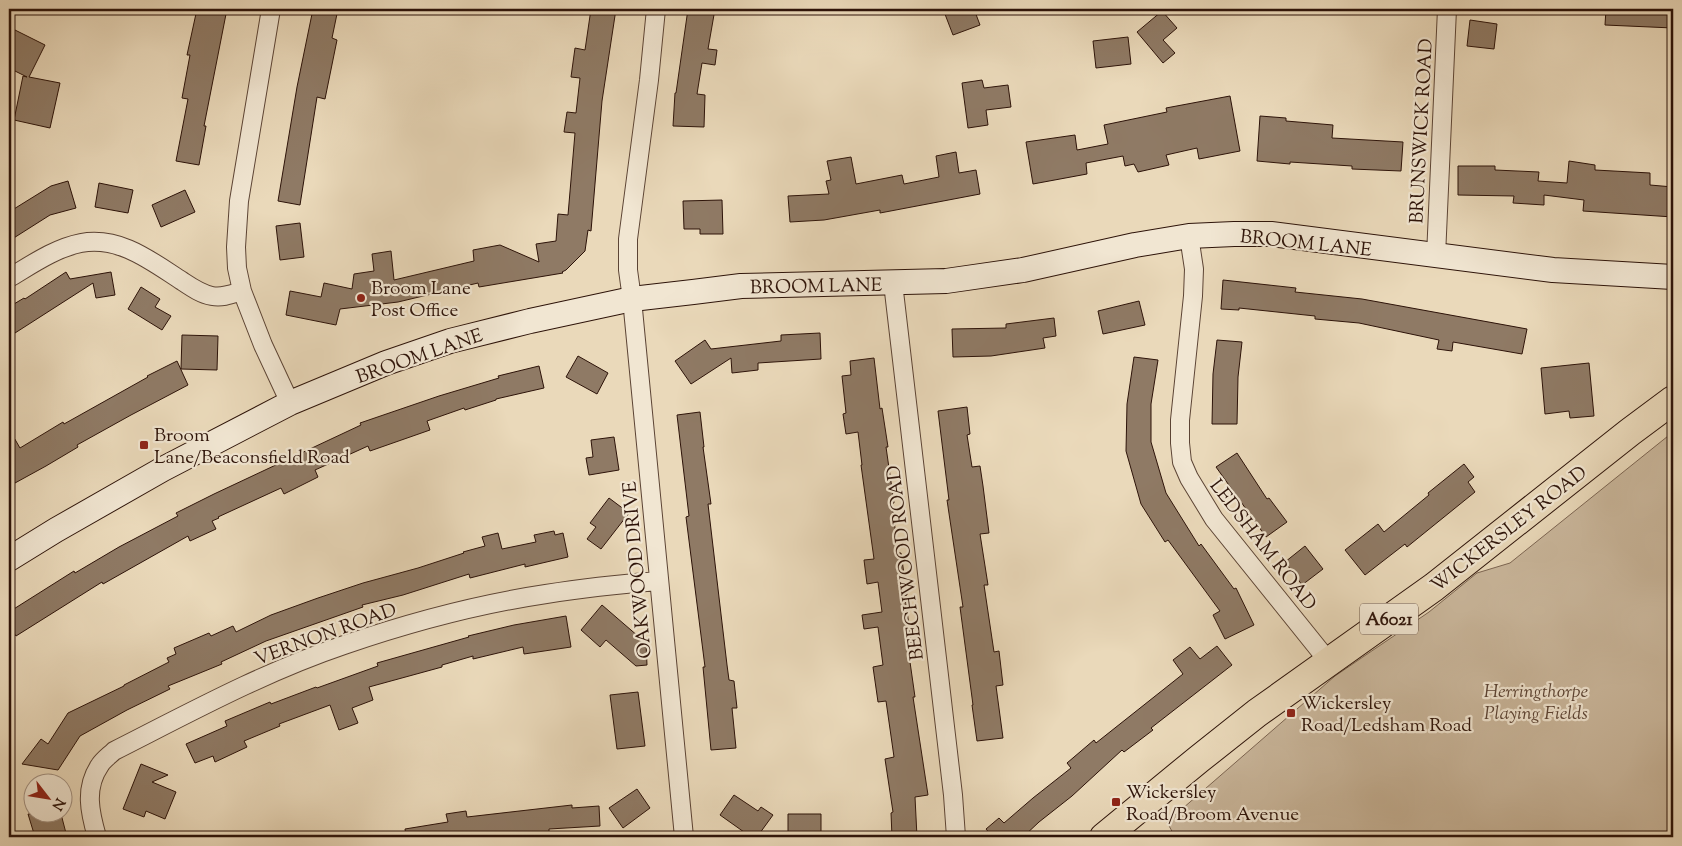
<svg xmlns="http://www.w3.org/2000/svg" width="1682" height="846" font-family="'Sorts Mill Goudy',serif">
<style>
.green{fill:#cab79c;stroke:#7c6552}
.building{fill:#8f7a65;stroke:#2d1309}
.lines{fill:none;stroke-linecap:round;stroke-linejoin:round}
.minor-casing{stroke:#5c4435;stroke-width:20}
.secondary-casing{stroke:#2d1309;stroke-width:26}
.primary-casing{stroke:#2d1309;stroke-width:30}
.minor{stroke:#f1e6d2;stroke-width:18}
.secondary{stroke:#f1e6d2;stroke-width:24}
.primary{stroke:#ead9ba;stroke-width:28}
.poi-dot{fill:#8f2418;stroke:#f1e6d2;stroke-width:2}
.labels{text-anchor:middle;stroke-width:4.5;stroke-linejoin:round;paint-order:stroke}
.shield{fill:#f1e6d2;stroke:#685245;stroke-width:1}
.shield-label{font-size:18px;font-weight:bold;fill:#2d1309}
.street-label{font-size:19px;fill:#2d1309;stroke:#f1e6d2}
.poi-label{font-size:19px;fill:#2d1309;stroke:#f1e6d2;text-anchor:start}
.park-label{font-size:19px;font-style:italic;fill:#5c4435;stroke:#f1e6d2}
</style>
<rect width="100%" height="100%" fill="#ead9ba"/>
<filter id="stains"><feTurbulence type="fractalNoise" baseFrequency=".004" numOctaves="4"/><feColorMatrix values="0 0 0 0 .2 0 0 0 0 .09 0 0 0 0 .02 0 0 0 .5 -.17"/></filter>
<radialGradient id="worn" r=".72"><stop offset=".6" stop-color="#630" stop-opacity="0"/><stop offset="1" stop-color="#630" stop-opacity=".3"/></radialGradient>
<path class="green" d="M1673,432V837H1175L1167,822L1335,676L1429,612L1477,573L1510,563Z"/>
<path class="building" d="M197,9H227L204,126H206L199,165L176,161L188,99L182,98L190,55H187Z
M313,9H338L332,38L337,40L325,99L317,97L300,205L278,201L297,87Z
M591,9H616L602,101L591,231L588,230L585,251L566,270L562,272L563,273L479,287L478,283L398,302L340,309L336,325L286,315L290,291L321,297L324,283L352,289L354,274L374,271L372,254L391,251L394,280L474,261L473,250L500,245L539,262L536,244L556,241L558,214L568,215L575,133L564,132L567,112L576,113L580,78L571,77L575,48L585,50Z
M688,9H715L708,49L717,50L715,65L702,63L697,94L705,95L704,127L673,126L675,93H676Z
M943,9H974L980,25L953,35Z
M1606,9H1673V28L1605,25Z
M1162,11L1177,28L1163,40L1175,53L1163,63L1137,32Z
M1470,20L1497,24L1494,49L1467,46Z
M9,27L45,45L29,77L60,83L50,128L14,120L23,76L27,77L9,68Z
M1128,37L1131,64L1096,68L1093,41Z
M982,80L984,88L1008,85L1011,107L986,110L988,125L968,128L962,83Z
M1230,96L1240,151L1199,159L1197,148L1166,155L1169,165L1138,172L1134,164L1125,166L1123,156L1086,163L1087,174L1033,184L1026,142L1075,135L1077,150L1108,144L1104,125L1167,112L1166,108Z
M1260,116L1286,118V121L1333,125L1332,138L1403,142L1401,171L1352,169V166L1290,162V164L1257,161Z
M956,152L959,173L976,170L980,194L880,213V210L824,220L790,222L788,196L829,194L826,181L831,180L827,161L851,157L856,184L902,175L904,184L939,177L936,156Z
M1569,161L1595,165V170L1650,173V185L1673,187V217L1583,211L1584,200L1544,195V205L1513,203L1514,196L1458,195V166H1495V170L1539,172L1538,181L1567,183Z
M68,181L76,208L50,215L9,241V212L51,186Z
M99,183L133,190L128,213L95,207Z
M185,190L195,212L161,227L152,205Z
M722,200L723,234H700V229H684L683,201Z
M300,223L304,257L280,260L276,226Z
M66,272L70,279L111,272L115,295L96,298L93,283L15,333L9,323V307L24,298L25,299Z
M1223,280L1296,288L1295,292L1362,299L1527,329L1522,354L1453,342L1452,351L1437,349L1439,340L1359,323L1315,319V316L1239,308V310L1221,309Z
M141,287L160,299L155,307L171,316L162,330L128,309Z
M1139,301L1145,325L1103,334L1098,311Z
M1054,318L1056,336L1043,338L1045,348L991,356L953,357L952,329L1006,328V324Z
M820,333L821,359L758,363V370L732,373L731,358L691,384L675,361L705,340L711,349L781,341V335Z
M182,335L218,336L217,370L181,369Z
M1217,340L1242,342L1238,377L1237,424H1212L1213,374Z
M578,356L608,373L597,394L566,377Z
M1134,357L1158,360L1151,404V442L1166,493L1199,546L1201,544L1234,589L1236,588L1254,625L1225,639L1213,615L1220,611L1168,540L1165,542L1141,504L1126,451L1127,404Z
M874,358L880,409L882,408L888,447H886L894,503H892L898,553H901L907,595L905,596L912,648H908L915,697H913L928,795L915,797L917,837H892L891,813L893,812L885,759L894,757L886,701L878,702L873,667L883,665L878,627L864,629L862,615L882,612L878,582L867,584L864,560L874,559L861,465H862L858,432L846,434L843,414L846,413L842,376L851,375L850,361Z
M177,361L188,385L131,415L77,445L78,447L46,466L15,483L9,472V429L20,448L63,422L64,424L148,377L147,376Z
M1589,363L1594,416L1570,418L1569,411L1545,414L1541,368Z
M539,366L544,388L496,399V400L465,410L464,408L427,421L430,430L370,451L368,446L315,470L318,477L284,494L281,488L218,517L219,518L212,521L216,529L190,541L188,536L103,584L102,582L16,636L9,626V612L74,571L75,573L119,547L178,516L176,513L214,494L361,425L360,423L439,396L499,378L498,376Z
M967,407L970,434L967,435L972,467L980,466L983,486L989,533L980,534L988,585H984L994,652L999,651L1003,685L996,686L1003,738L977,741L972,705H973L960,607H963L947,500H949L938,411Z
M700,412L704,447H703L711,504H708L727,665L729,680L734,681L737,708H732L736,748L711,750L703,667H705L686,517L689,516L677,415Z
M614,437L619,470L589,475L586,458L593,457L591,440Z
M1237,453L1267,499L1269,498L1287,522L1266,537L1216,467Z
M1464,464L1474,477L1468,482L1475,492L1407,547L1405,544L1365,575L1345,550L1378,524L1384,532L1429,495L1428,493Z
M609,498L629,513L601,549L587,539L596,527L590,523Z
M554,531L555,535L563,533L568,557L525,567V564L470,578L469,574L403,595L362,605L363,607L266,641L221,662L222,664L168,686L170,689L127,710L80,736L58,770L22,764L41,739L48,744L68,713L124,686V685L169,662L167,658L176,654L174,648L209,633L211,636L233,626L236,632L271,615L318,598L363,583L418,568L464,553L463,552L485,546L482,537L498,533L502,549L536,542L534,535Z
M1305,546L1323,569L1302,585L1285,562Z
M602,605L646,643L647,665L636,666L606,640L600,647L581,630Z
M566,616L571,647L524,654L523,647L473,659V656L442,665V667L369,687L373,700L352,708L358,723L339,730L330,705L279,724L280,726L244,741L247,747L215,762L213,756L195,763L186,744L227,726L225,721L270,702L271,704L316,687L317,688L378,666L377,663L469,637L468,636L514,625Z
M1217,646L1232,665L1151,728L1153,730L1124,752L1122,750L1072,796L1039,822L1023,837H988L991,835L986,829L999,818L1004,823L1033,798L1071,768L1067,763L1094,740L1096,743L1183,674L1173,660L1190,647L1200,659Z
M638,692L645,746L617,749L610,695Z
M141,764L168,775L152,782L176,792L165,819L146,811L144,817L123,809Z
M637,789L650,808L623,828L609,808Z
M734,795L758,811L761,807L773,815L757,837H751L720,815Z
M572,805V808L599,806L600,826L549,829V832L493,837H406L405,829L448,822L446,814L466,811L467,817Z
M28,814H61L67,837H35Z
M788,814H821V837H788Z"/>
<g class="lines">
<g class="minor-casing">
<path id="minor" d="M271,9L239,201L236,247L237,268L242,291L263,345L290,403
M656,9L649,80L628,239V270L632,299L684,837
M1189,236L1194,269L1193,296L1180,420V443L1182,462L1189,478L1214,519L1329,662
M1436,256L1447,9
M9,278C31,265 55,248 81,243C120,236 151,261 182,281C191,287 201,294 212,296C223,298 232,294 242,291
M893,283L953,795L956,837
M97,837C90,813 84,788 100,765C103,760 110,755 114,751C189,713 264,672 344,645C408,623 479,604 546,594C583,588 621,584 659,581"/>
</g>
<g class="secondary-casing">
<path id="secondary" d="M9,559L56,530L163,469L290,403L386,363L450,341L530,321L632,299L693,292L741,286L946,281L1023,270L1135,245L1189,236L1234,234H1271L1553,270L1673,277"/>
</g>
<g class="primary-casing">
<path id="primary" d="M1104,837L1199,759L1257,713L1434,587L1630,432L1673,400"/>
</g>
<use href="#minor" class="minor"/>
<use href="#secondary" class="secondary"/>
<use href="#primary" class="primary"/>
</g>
<g class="poi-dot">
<circle cx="361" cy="298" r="5"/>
<rect x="139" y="440" width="10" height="10" rx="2.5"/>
<rect x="1286" y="708" width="10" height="10" rx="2.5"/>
<rect x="1111" y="797" width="10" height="10" rx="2.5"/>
</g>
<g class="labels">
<rect class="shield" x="1360" y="603.5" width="58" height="31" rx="4"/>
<g class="shield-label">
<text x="1389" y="625">A6021</text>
</g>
<g class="street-label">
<text transform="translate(1420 131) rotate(-87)" y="7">BRUNSWICK ROAD</text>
<text transform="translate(1306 242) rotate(6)" y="7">BROOM LANE</text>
<text transform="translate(816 285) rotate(-1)" y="7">BROOM LANE</text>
<text transform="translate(419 355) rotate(-19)" y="7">BROOM LANE</text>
<text transform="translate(1508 528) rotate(-38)" y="7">WICKERSLEY ROAD</text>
<text transform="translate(1264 544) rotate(52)" y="7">LEDSHAM ROAD</text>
<text transform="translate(904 563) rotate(-97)" y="7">BEECHWOOD ROAD</text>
<text transform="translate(636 570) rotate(-95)" y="7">OAKWOOD DRIVE</text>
<text transform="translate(325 633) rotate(-20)" y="7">VERNON ROAD</text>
</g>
<g class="poi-label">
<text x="371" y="294">Broom Lane<tspan x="371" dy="22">Post Office</tspan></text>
<text x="154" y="441">Broom<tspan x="154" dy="22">Lane/Beaconsfield Road</tspan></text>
<text x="1301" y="709">Wickersley<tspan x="1301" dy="22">Road/Ledsham Road</tspan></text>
<text x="1126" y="798">Wickersley<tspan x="1126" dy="22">Road/Broom Avenue</tspan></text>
</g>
<g class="park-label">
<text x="1536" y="697">Herringthorpe<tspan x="1536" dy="22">Playing Fields</tspan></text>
</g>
</g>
<rect width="1682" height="846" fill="none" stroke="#ead9ba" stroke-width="30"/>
<rect x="10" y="10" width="1662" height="826" fill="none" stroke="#2d1309" stroke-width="2.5"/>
<rect x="15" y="15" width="1652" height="816" fill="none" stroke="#2d1309"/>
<g transform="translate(48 798) rotate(121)"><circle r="24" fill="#f1e6d2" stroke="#a39282"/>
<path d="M0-4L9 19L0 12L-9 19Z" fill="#8f2418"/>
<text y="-8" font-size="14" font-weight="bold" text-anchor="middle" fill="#2d1309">N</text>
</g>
<rect width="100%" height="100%" filter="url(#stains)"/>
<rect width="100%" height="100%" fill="url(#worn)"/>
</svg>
